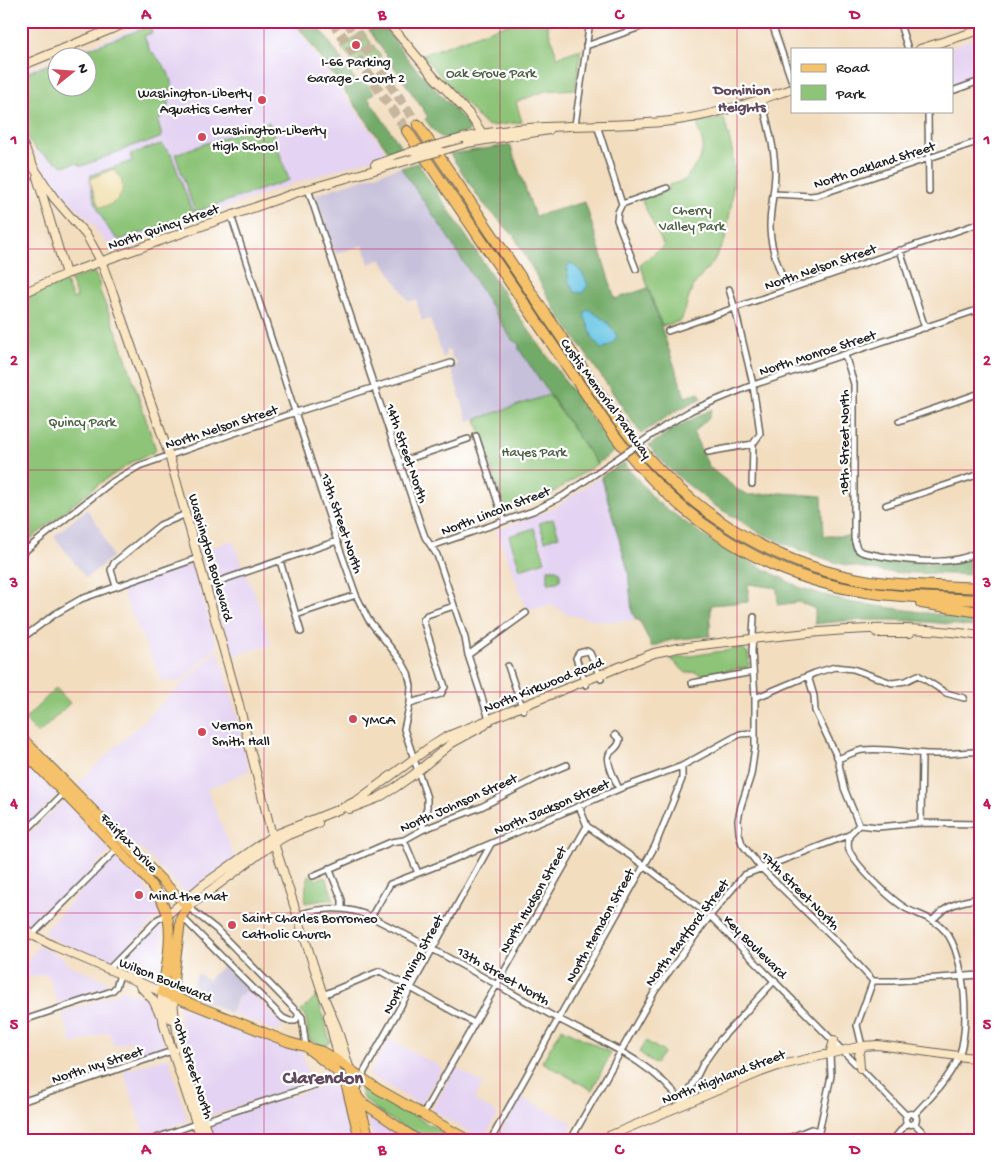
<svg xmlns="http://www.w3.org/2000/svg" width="1001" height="1162" font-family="'Gochi Hand',sans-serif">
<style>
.built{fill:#e4d3f2}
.industrial{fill:#c6c0da}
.green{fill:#8dc478;stroke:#54704a}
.forest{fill:#72aa68;stroke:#476342}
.sand{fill:#eeda9e;stroke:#857b5d}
.water{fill:#66c5e4;stroke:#417080}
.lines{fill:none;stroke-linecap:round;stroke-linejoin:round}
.highway-tunnel{stroke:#c7b69e;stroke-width:10;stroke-dasharray:10 5;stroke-linecap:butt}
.street-casing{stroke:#676055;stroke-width:8}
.secondary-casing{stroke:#676055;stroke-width:10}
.primary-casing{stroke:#676055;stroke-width:11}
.highway-casing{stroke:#676055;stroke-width:12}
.street{stroke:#fff;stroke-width:5}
.secondary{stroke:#fbe6c4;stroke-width:8}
.primary{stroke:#f5c16b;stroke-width:9}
.highway{stroke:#f5c16b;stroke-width:10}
.street-bridge-casing{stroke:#676055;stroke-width:8;stroke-linecap:butt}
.secondary-bridge-casing{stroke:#676055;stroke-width:10;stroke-linecap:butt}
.street-bridge{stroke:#fff;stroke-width:5}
.secondary-bridge{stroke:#fbe6c4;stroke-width:8}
.grid{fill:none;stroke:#c2185b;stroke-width:1;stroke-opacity:0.55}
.poi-dot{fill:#d1495b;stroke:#fff;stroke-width:2}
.labels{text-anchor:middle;stroke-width:4.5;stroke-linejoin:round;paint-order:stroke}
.poi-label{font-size:14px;fill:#1c1c1c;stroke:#fff;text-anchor:start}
.park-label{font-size:14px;fill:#495f41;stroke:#fff}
.street-label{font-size:14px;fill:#1c1c1c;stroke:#fff}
.neighbourhood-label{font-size:15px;font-weight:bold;fill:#614a5d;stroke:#fff}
.district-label{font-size:19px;font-weight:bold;fill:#614a5d;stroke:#fff}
.neatline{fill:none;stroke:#c2185b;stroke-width:2}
.grid-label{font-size:16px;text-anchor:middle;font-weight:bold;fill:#c2185b}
</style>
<rect width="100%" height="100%" fill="#fff"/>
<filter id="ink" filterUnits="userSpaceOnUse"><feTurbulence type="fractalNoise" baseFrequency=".02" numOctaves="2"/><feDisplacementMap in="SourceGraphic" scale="10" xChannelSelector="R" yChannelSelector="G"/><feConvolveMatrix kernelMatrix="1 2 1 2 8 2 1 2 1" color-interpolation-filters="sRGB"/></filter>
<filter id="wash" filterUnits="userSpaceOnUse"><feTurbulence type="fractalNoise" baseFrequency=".0096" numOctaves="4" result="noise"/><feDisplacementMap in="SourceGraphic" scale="20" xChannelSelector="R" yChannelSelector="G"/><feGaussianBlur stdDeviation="1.12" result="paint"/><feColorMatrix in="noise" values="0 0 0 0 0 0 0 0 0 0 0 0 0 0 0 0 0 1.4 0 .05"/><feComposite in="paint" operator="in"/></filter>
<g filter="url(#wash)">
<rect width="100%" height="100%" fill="#f2ddbf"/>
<path class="built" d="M149,21H293L320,62L383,147L387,154L289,185L119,246H109L96,230L95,226L67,198L43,169L35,151V148L30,142L23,121L21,85L23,81L21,73L57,59L58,88H88V58L62,57L146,24Z
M980,36V75L952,86V49H946Z
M601,476L628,571L632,612L636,620L607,622L569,615L551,604L541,608H526L497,530L553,509Z
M233,540L249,582L254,590L271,645L231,656L201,551Z
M192,565L217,647L180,682L162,681L120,588Z
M218,650L238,720L249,771L207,789L235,858L193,890L184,891L139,847H135L121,833L120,829L79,785L81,780Z
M21,758L58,795L21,831Z
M64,800L111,850L33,929L21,919V842Z
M116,854L146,887L161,914L108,965L47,936L44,931Z
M158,925L162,928L163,955L158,985L116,967Z
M39,946L64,958L66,964L104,980L108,983L107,986L58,1004L49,976L42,974L29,978L26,968L23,965Z
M247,988L284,1026L278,1032L232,1013L238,999Z
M124,990L148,999L150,1001L165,1047L164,1050L137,1059L131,1041L114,1046L109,1032L72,1044L62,1013L105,998Z
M178,1004L302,1052L311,1082L207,1117L184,1048Z
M389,1039L442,1068L421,1105L369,1075Z
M164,1058L169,1059L188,1121L145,1136L123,1071Z
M456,1067L483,1084L474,1100L498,1114L483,1140L433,1111V1108Z
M330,1084L343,1086L356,1141H215L209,1123Z
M520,1097L573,1123L565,1141H495Z
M367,1114L407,1141H374Z"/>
<path class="industrial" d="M400,167L446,234L512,340L520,344V348L549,395L476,419L468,421L450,366H457V361L452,358L451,351L446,350L445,357L443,358L430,319L422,321L416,299L409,302L381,259L369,264L363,245L335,254L317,200V194Z
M87,509L100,528L112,557L86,578L54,536Z
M223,965L247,989L237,999L231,1013L188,995L198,973L208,980Z"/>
<path class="green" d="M515,21H546L557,57L581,49L575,89L546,91L516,102L522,122L492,126L485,125L422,55Z
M150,26L152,33L144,36L150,51L157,57L168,72L172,85L167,109L158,122L162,137L144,144L143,142L82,166L76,163L63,166C54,160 44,155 36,149C19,135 21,104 21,85L23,81L21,75L57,61L58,88H88V58L66,57Z
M363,31L371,43L349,58L341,47Z
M373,45L381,56L358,72L350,60Z
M724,118L732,150L734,168L732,201L725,240L713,262L693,286L681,321L662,326L640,264L664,246L641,199L669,189V185L685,180L700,159L703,145L697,123Z
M269,122L289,180L195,212L175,154Z
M161,144L171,154L194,216L119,240C105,230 87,191 91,175L132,161L130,154Z
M94,272L101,287L99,289L120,340L156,450L154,452L134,461L96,486L21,547V300L48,288L66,282L73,299L77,297L70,280Z
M549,395L597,464L549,495L507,513L505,512L476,419Z
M553,519L559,536L545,541L539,523Z
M534,528L545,561L520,569L509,536Z
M548,569H556L560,571V580L557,582L548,583Z
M742,648L748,653L749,665L747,667L705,675L695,672L686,673L671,659Z
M56,688L70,703L38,734L24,720Z
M309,875L317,880L322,877L326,878L334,900H324L305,903L306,886Z
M317,995L330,1041L326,1046H322L309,1039L306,1018L301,1011Z
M562,1028L611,1053L592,1090L542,1062Z
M646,1041L664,1052L655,1064L639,1052Z
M364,1085L379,1094L380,1096L458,1141H423L374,1108L363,1098L360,1089Z"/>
<path class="forest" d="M294,21H315L358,84L364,80L374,93L368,98L402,148L389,152Z
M368,21H380L410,62L468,124L469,126L468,132C441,142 441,141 425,119L428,117L365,24Z
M510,145L535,216L585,202L615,299L648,288L685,397L699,393L701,398L674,412L641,434L555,309L514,236L481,201L450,154Z
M418,163L518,315L615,451L597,464L519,349V344L512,340L446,234L401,168Z
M712,409L709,418L693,432L709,467L738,490L749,495L782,493L822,496L824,536H850L856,555L936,565L966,559L963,552L978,546L980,549V575L884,572L837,563L794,548L759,532L712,504L670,470L649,446L670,431Z
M624,463L656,501L714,543L801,588L848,602L980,620V628C925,620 870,617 815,624V609L799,602L778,605L777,588L748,584V602L711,605L710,636L671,640L652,647L639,620H636L632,612L628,571L601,476Z"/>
<path class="sand" d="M113,169C131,184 122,206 99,207L90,182L92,178Z"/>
<path class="water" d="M570,263C579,268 585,276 588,286L582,293L575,292L569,282L567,268Z
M588,309L606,321L617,335C615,344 609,346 601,349L594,341L584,314Z"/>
</g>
<g filter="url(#ink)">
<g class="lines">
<path class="highway-tunnel" d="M332,21L407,131
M347,21L418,125"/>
<g class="street-casing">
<path id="street" d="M771,21L792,82
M899,21L908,49
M974,21L977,30
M586,46L658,21
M952,91L980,81
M762,99C767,123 775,147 775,172C775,190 770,208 770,226C770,248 779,268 787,289
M928,111L929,192
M575,125L590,21
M597,125L622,204L618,212L617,220L636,269
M308,189L419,520L425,537L437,555L465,638L468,655L490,722
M774,194L811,196L818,195L980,141
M622,204L667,188
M231,215L337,541L356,595L368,619L402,662L408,673L411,686L410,703L404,729L427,798V807L422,830
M900,250L925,328
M729,289L735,309L752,380L758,418L760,434L753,444L752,484
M668,331L980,223
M845,355L854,384V538C855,543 856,549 860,551C865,554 874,554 880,556C909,561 953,567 980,551
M899,421L980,393
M665,426L692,410L753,385L980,309
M476,436L504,521
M708,452L753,444
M400,462L468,439
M886,505L980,474
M432,546L533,511L563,496L605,467
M21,554L109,484L139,466L290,414L451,363
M280,561L301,632
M116,586L111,570L114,563L160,525L186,514
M205,586L337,541
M296,615L356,595
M754,617L752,651L755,698V747L751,775L741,806L738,820L739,833L742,844L761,868L841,946L873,981
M21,639L55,614L81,599L198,558
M468,655L526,613
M508,666L523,710
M808,676L814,696L815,711L838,759L844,788L859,825
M692,683L753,672
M586,685L576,658L579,653L587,651L590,653L601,679
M755,698L815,673L835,667L853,669L892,683L906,681L918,675L946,693L964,698
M410,703L441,694L445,687L423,620L427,615L454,606
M615,735L620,740C618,748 615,748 610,753C604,759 616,782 619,789
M838,759C846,756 855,751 863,750C887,747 910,754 933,754C949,755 964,751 980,752
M579,806L587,826L645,866L710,916L907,1116
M921,823L922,754
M849,835C849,840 847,845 849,850C856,866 891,900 907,909C921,916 936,919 946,932C965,955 971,1031 958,1058C948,1080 931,1097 914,1115
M21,836L64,793
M404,840L418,873
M329,868L342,900V909
M313,876L391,842L404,840L422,830L481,807L539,777L567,765
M188,907L216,929L302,1017L306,1047
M297,915C322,907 347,905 371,917C432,947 491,982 551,1015C598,1041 651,1059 683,1104L703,1064L720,1040L775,980
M182,917L283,1018L290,1021H295L298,1017V1012
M371,917L390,884L452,860L619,789L682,766L740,734L754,733
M933,920C945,905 962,901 980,898
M32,935L118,848
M108,970L158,919L167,915
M873,981H895L980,975
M323,995L380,971L474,1023
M21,1021L112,991L116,987L120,975
M862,1046L857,1025L873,981
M357,1091L364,1072L491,844
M21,1102L175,1050
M905.5 1119a5.5 5.5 0 1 1 11 0a5.5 5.5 0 1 1-11 0Z
M423,1114L587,826
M914,1123L931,1141
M148,1141L204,1121L315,1085
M490,1141L655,846L682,779V766
M570,1141L655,991L710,916L744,875L849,835L859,825L878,827L921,823L980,824
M782,1141L811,1129L819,1131
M817,1141L831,1076L830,1054
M892,1141L907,1123"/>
</g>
<g class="secondary-casing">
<path id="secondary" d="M387,21L434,77L469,114L482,133
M920,49L980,30
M21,66L131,21
M463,138C532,121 602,129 671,121C713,116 752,102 792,89
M21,140L34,168L54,198L87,236L101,261L114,296L169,455L238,701L274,843L323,995L337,1028L350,1070
M440,151L467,143L549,130
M375,165L414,151
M37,177L66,274
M21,294L66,274L298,192L395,164
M877,633H910
M349,809L378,798L396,787L413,775L452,743L485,725
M188,907L274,843L288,835L318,823
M167,915L203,885L272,836L342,808L358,800L430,747L448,736L654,653L678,648C779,636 879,619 980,636
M21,925L32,935L54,946L162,992
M140,986L153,1000L159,1013
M162,992L161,1007L164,1026L202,1141
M162,992L165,997L171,1019
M173,997C175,1047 195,1093 210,1141
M328,1016L340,1063
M830,1054L834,1040
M860,1068L859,1055L862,1046
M597,1141L761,1072L778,1066L862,1046L878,1045L980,1059"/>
</g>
<g class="primary-casing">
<path id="primary" d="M21,737L188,907L181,917L174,974L173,997
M21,749L142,874C152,885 163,899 167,914C173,938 166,968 162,992L288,1042L321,1051L334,1058L378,1089L470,1141
M308,1049L335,1070L362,1102L419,1141
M350,1070L370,1141
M346,1085L360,1141"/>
</g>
<g class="highway-casing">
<path id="highway" d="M418,125L618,421C681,506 765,564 870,581C906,586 943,586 980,588
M407,131L609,428C672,514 759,576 866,592C904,598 942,598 980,600
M921,603L980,612"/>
</g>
<use href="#street" class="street"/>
<use href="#secondary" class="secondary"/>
<use href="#primary" class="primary"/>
<use href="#highway" class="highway"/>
<g class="street-bridge-casing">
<path id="street-bridge" d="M605,467L665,426"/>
</g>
<g class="secondary-bridge-casing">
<path id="secondary-bridge" d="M414,151L463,138
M395,164L440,151"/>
</g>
<use href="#street-bridge" class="street-bridge"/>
<use href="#secondary-bridge" class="secondary-bridge"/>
</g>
</g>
<path class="grid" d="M264,21V1141M500,21V1141M737,21V1141M21,249H980M21,470H980M21,692H980M21,913H980"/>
<g class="poi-dot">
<circle cx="356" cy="45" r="5"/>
<circle cx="262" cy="100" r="5"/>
<circle cx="202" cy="137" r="5"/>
<circle cx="353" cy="719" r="5"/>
<circle cx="202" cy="732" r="5"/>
<circle cx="139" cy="895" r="5"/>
<circle cx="232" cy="925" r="5"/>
</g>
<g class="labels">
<g class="poi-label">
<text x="356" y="66" text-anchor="middle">I-66 Parking<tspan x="356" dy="16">Garage - Court 2</tspan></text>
<text x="252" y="97" text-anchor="end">Washington-Liberty<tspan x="252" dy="16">Aquatics Center</tspan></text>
<text x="212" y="134">Washington-Liberty<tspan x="212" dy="16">High School</tspan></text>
<text x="363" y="724">YMCA</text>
<text x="212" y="729">Vernon<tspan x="212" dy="16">Smith Hall</tspan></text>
<text x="149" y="900">Mind the Mat</text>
<text x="242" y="922">Saint Charles Borromeo<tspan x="242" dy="16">Catholic Church</tspan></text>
</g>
<g class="park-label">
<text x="491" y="77">Oak Grove Park</text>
<text x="692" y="214">Cherry<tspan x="692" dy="16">Valley Park</tspan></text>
<text x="82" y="426">Quincy Park</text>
<text x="534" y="456">Hayes Park</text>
</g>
<g class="street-label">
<text transform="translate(874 164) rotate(-18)" y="5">North Oakland Street</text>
<text transform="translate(163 226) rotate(-19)" y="5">North Quincy Street</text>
<text transform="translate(820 266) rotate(-19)" y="5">North Nelson Street</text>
<text transform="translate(817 352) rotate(-18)" y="5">North Monroe Street</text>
<text transform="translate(607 398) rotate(54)" y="5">Custis Memorial Parkway</text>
<text transform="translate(221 426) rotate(-18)" y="5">North Nelson Street</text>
<text transform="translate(843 442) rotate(-90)" y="5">18th Street North</text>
<text transform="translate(408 453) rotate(71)" y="5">14th Street North</text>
<text transform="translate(495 510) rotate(-21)" y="5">North Lincoln Street</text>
<text transform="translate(343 523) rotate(71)" y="5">13th Street North</text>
<text transform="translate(212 557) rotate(74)" y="5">Washington Boulevard</text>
<text transform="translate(543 684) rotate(-22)" y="5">North Kirkwood Road</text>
<text transform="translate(458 802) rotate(-24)" y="5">North Johnson Street</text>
<text transform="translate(551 806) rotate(-23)" y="5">North Jackson Street</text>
<text transform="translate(130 842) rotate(46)" y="5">Fairfax Drive</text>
<text transform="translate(801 890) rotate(45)" y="5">17th Street North</text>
<text transform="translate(532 899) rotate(-60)" y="5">North Hudson Street</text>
<text transform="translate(599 925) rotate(-61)" y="5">North Herndon Street</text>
<text transform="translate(686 932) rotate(-53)" y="5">North Hartford Street</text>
<text transform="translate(756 946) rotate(45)" y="5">Key Boulevard</text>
<text transform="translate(412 964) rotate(-61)" y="5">North Irving Street</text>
<text transform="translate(504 975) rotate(30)" y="5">13th Street North</text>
<text transform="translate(166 979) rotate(22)" y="5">Wilson Boulevard</text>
<text transform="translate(97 1064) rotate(-18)" y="5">North Ivy Street</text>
<text transform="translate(194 1068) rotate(72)" y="5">10th Street North</text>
<text transform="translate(723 1076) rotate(-21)" y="5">North Highland Street</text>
</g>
<g class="neighbourhood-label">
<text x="742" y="94">Dominion<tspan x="742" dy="17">Heights</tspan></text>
</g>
<g class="district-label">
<text x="323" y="1083">Clarendon</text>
</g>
</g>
<rect width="1001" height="1162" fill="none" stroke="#fff" stroke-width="55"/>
<rect x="791" y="48" width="162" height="65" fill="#ffffff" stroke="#a4a4a4"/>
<rect x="801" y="64" width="25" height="8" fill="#f5c16b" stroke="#a4a4a4"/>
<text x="836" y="72" font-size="15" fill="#1c1c1c">Road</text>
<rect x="801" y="85" width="25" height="15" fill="#8dc478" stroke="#a4a4a4"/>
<text x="836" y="98" font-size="15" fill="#1c1c1c">Park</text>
<g transform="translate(72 72) rotate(73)"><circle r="24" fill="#ffffff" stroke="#a4a4a4"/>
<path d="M0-4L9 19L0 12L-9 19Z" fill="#d1495b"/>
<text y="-8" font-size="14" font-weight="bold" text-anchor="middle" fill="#1c1c1c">N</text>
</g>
<rect x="28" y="28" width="946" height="1106" class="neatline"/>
<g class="grid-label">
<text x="146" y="19">A</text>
<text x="382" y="19">B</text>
<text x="619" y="19">C</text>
<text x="855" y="19">D</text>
<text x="14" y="144">1</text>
<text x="987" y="144">1</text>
<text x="14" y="365">2</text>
<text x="987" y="365">2</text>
<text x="14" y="587">3</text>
<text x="987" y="587">3</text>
<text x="14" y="808">4</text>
<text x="987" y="808">4</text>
<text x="14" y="1029">5</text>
<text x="987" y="1029">5</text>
<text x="146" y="1154">A</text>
<text x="382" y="1154">B</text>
<text x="619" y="1154">C</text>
<text x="855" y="1154">D</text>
</g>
</svg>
